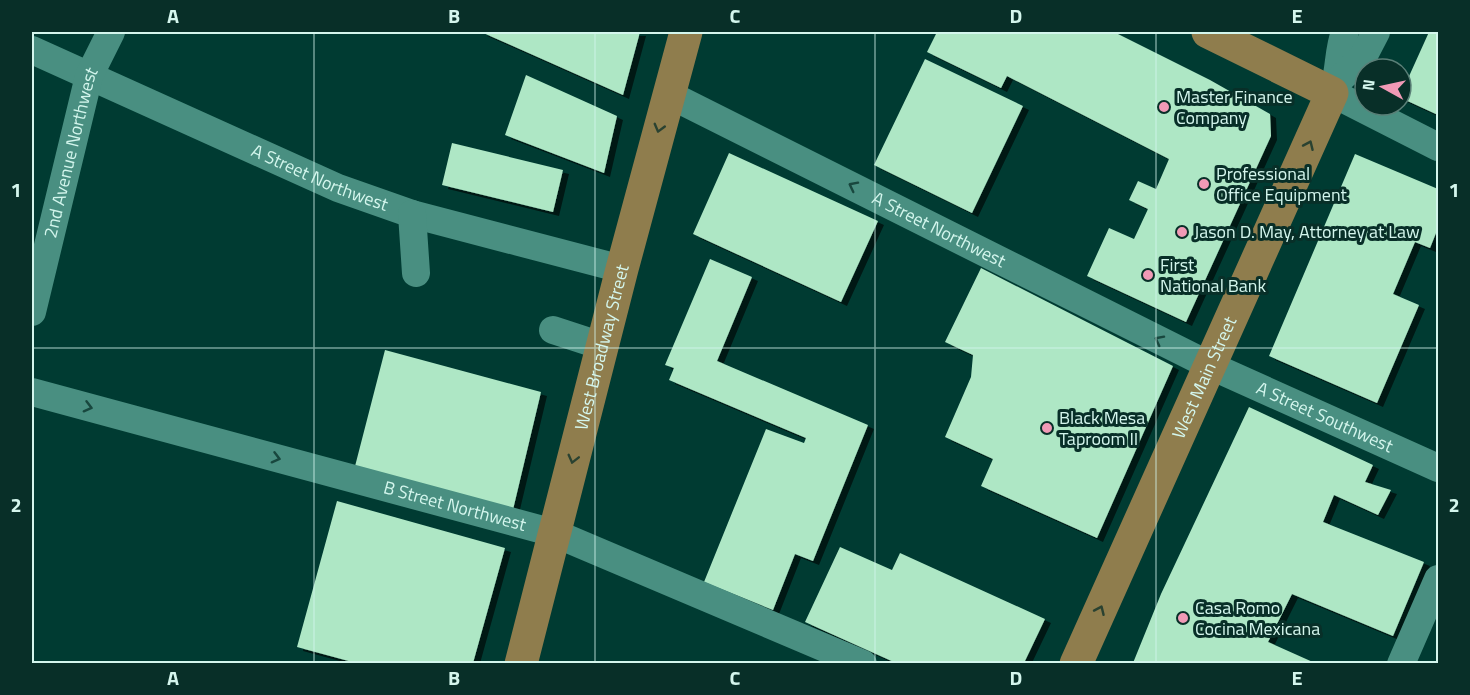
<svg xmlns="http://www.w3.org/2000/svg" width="1470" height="695" font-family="'Titillium Web',sans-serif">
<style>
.building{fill:#aee7c5;filter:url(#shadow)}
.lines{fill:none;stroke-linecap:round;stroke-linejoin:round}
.minor{stroke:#498f81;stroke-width:28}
.major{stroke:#8f7d4d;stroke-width:33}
.oneway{stroke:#2a4231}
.oneway2{stroke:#18473e}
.grid{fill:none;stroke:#d4f6ed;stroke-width:1.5;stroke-opacity:0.55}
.poi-dot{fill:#f09ab6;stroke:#082f28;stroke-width:2}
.labels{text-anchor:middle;stroke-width:6;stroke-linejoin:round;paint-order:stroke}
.poi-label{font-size:18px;fill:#d4f6ed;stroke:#082f28;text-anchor:start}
.street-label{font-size:18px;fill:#d4f6ed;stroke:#082f28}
.neatline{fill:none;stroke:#d4f6ed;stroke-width:2}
.grid-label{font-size:20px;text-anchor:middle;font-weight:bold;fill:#d4f6ed}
</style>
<defs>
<filter id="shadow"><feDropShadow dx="6" dy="4" stdDeviation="0" flood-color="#0009"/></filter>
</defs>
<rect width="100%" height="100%" fill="#003b32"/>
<path class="building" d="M481,32H640L623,95Z
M937,32H1114L1210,80L1270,114L1271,136L1186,322L1087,276L1109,228L1134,239L1148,209L1129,200L1138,181L1156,189L1169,159L1007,76L1001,88L927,52Z
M1429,32H1438V115L1401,98V94Z
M925,59L1023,106L972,213L874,165Z
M526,75L617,116L604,173L505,135Z
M452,143L563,170L553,212L442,185Z
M729,153L878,221L841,302L693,234Z
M1355,154L1438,189V228L1430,248L1415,242L1393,294L1419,305L1377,403L1269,356Z
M710,259L752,277L717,361L868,425L813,561L795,554L773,610L704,582L766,429L804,443L806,438L669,380L674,368L665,365Z
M981,268L1173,366L1097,538L981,486L993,459L945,437L971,377L973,355L945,342Z
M385,350L541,392L511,518L353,474Z
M1249,407L1373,465L1365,482L1391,490L1378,515L1334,495L1323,522L1424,562L1393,636L1292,594L1268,642L1315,663H1133L1161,594Z
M337,501L505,548L473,663H356L297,647Z
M840,547L892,570L900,553L1045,619L1024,663H896L805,622Z"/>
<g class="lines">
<g class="minor">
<path id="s1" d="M32,50L338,188L412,214L622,269"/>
<path d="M1334,88C1340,69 1338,50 1345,32"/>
<path d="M1332,93L1438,147"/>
<path d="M1332,93L1341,78L1363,57L1376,32"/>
<path id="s2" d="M668,94L1211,366L1438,468"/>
<path d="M412,214L416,273"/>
<path id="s3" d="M32,312L89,76L111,32"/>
<path d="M553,330L602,346"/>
<path id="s4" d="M32,392L554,533L863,664"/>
<path d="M1401,664L1438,579"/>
</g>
<g class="major">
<path id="s5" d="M521,664L622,269L686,32"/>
<path id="s6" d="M1076,664L1332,93L1208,32"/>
</g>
</g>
<defs><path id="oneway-chevron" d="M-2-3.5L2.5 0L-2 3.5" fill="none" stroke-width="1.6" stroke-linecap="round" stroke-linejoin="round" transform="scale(1.5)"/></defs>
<g class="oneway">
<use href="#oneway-chevron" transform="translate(659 128) rotate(105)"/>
<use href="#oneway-chevron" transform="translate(1309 145) rotate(-66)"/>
<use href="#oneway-chevron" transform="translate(573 459) rotate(104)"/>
<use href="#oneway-chevron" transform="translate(1100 610) rotate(-66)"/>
</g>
<g class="oneway2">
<use href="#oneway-chevron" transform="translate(853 186) rotate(-153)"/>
<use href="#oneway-chevron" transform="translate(1159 340) rotate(-153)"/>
<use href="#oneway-chevron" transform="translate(88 407) rotate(15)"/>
<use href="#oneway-chevron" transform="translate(276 458) rotate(15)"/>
</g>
<path class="grid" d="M314,32V664M595,32V664M875,32V664M1156,32V664M32,348H1438"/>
<g class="poi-dot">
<circle cx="1164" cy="107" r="6"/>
<circle cx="1204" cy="184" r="6"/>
<circle cx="1182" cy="232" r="6"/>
<circle cx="1148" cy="275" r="6"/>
<circle cx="1047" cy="428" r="6"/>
<circle cx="1183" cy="618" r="6"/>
</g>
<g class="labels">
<g class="poi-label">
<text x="1176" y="103">Master Finance<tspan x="1176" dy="21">Company</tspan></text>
<text x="1216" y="180">Professional<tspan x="1216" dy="21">Office Equipment</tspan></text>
<text x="1194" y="238">Jason D. May, Attorney at Law</text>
<text x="1160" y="271">First<tspan x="1160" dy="21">National Bank</tspan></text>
<text x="1059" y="424">Black Mesa<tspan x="1059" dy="21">Taproom II</tspan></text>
<text x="1195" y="614">Casa Romo<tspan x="1195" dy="21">Cocina Mexicana</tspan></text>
</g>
<g class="street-label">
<text dy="6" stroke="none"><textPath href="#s3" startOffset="164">2nd Avenue Northwest</textPath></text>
<text dy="6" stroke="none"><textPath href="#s1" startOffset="315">A Street Northwest</textPath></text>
<text dy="6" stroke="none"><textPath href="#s2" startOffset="303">A Street Northwest</textPath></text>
<text dy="6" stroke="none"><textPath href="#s5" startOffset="327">West Broadway Street</textPath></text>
<text dy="6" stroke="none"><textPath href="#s6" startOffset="314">West Main Street</textPath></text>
<text dy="6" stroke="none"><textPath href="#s2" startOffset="732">A Street Southwest</textPath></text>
<text dy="6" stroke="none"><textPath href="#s4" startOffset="438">B Street Northwest</textPath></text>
</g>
</g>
<rect width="1470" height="695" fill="none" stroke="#082f28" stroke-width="66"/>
<g transform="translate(1383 87) rotate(278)"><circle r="28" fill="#082f28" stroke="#5a7f77" stroke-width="1.5"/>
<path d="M0-4.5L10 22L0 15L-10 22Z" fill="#f09ab6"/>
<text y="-9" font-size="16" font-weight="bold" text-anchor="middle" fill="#d4f6ed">N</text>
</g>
<rect x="33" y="33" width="1404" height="629" class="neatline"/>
<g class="grid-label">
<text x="173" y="23">A</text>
<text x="454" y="23">B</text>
<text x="735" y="23">C</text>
<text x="1016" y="23">D</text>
<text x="1297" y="23">E</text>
<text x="16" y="197">1</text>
<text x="1454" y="197">1</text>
<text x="16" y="512">2</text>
<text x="1454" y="512">2</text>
<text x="173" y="685">A</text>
<text x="454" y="685">B</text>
<text x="735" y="685">C</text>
<text x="1016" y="685">D</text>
<text x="1297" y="685">E</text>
</g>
</svg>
